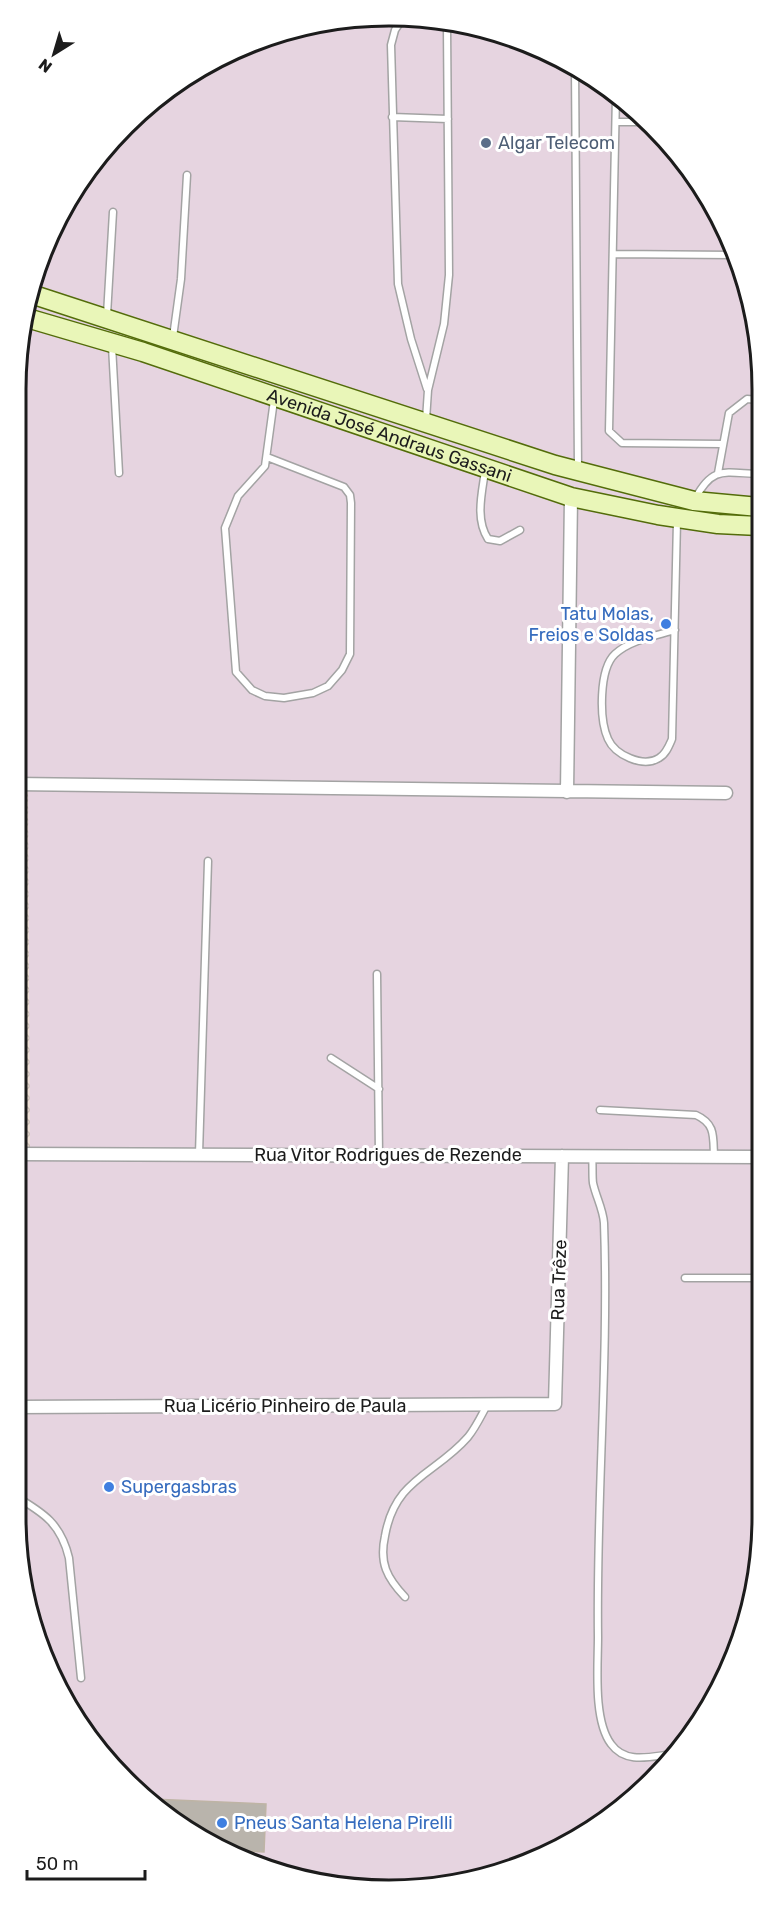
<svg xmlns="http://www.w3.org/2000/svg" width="777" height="1906" font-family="Rubik,sans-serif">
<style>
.industrial{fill:#e6d4e0}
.military{fill:url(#military-cross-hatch)}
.building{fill:#b9b4ac;stroke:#beb4a5;stroke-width:1.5}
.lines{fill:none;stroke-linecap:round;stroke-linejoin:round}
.lane-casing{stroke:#a3a3a3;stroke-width:9}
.street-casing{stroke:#a3a3a3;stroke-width:15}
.secondary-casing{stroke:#536c0a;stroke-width:21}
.lane{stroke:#fff;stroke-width:6}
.street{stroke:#fff;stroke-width:12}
.secondary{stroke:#e9f6b8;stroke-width:18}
.service-dot{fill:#5c6f8a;stroke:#fff;stroke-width:2}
.shop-dot{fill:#3f7fe0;stroke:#fff;stroke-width:2}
.labels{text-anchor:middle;stroke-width:6;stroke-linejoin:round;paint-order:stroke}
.service-label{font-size:18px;fill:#4e5e75;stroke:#fff;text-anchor:start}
.street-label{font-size:18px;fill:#1c1c1c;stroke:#fff}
.shop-label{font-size:18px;fill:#366cbe;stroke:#fff;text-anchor:start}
.rim{fill:none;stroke:#1c1c1c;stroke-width:3}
</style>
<defs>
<pattern id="military-cross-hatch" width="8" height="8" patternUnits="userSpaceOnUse" patternTransform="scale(1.5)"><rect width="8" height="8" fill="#efe0d6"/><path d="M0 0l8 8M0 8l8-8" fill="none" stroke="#ccc0b7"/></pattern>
</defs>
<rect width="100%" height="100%" fill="#edebe2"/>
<path class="industrial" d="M364,16L508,35L596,78L670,142L724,224L759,339L762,1517L742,1637L685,1745L596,1828L462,1884L339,1888L202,1841L107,1764L35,1638L15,1517V389L35,269L107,142L223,54Z"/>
<path class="military" d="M15,784H28L30,1154H15Z"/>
<path class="building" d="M151,1799L266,1804L264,1852L229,1850L202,1841Z"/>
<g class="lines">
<g class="lane-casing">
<path id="lane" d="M401,21L395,30L391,45L398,284L411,339L427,389
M575,68L578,468
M616,95L609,431L622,443L722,444
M392,117L448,119
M616,122H646
M613,254L733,255
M107,315L113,212
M173,337L181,279L187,175
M112,346L119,473
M426,420L428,390L444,324L449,275L447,27
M267,457L344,487L350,495L351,503L350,654L342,670L328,686L313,693L284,698L265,696L252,690L236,672L225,528L238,496L265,466L274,400
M485,471C482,493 475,519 488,539L500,541L520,530
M718,473L729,413L747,399L759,400
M695,499C713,465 725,473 759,474
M675,630C655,636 630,640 615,654C599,669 599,719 608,739C615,755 643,768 659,758C666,754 669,746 672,739L677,521
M377,974L379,1155
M331,1058L379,1089
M600,1110L696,1115C716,1124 713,1137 714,1157
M199,1154L208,861
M592,1156C593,1165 592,1175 593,1183C596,1197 603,1209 604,1223C609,1361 596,1499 598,1637C598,1666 593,1720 611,1744C626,1765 652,1756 674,1754
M685,1278H761
M15,1496C44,1513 61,1524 69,1558L81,1678
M405,1597C387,1578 379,1563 385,1536C395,1478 435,1475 468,1437C476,1427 481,1416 487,1405"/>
</g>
<g class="street-casing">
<path id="street" d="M15,784L726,793
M567,792L571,497
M15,1154L761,1157
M15,1407L555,1404L562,1156"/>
</g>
<g class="secondary-casing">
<g id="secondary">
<path d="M31,294L555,465L694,501L759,507"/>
<path id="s1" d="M27,318L143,352L571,497L658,515L718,524L759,526"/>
</g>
</g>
<use href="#lane" class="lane"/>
<use href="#street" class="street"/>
<use href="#secondary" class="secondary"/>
</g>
<circle class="service-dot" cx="486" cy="143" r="6"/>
<g class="shop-dot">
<circle cx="666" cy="624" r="6"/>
<circle cx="109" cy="1487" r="6"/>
<circle cx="222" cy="1823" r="6"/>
</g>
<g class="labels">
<g class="service-label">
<text x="498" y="149">Algar Telecom</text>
</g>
<g class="street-label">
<text dy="6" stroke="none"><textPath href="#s1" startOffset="381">Avenida José Andraus Gassani</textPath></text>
<text x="388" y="1161">Rua Vitor Rodrigues de Rezende</text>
<text transform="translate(559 1280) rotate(-88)" y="6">Rua Trêze</text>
<text x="285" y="1412">Rua Licério Pinheiro de Paula</text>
</g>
<g class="shop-label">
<text x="654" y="620" text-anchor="end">Tatu Molas,<tspan x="654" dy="21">Freios e Soldas</tspan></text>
<text x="121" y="1493">Supergasbras</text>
<text x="234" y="1829">Pneus Santa Helena Pirelli</text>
</g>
</g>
<path d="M0 0H777V1906H0ZM389 26H389A363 363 0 0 1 752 389V1517A363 363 0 0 1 389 1880H389A363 363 0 0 1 26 1517V389A363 363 0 0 1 389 26Z" fill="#fff" fill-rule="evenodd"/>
<path class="rim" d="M389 26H389A363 363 0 0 1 752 389V1517A363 363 0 0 1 389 1880H389A363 363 0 0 1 26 1517V389A363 363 0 0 1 389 26Z"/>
<g transform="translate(54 54) rotate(217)" stroke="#ffffff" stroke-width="4.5" paint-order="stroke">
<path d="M0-4.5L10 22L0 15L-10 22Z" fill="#1c1c1c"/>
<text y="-9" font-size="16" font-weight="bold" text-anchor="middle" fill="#1c1c1c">N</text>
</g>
<path d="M27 1870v9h118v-9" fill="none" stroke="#1c1c1c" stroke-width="3"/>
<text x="36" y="1870" font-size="18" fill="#1c1c1c" stroke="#ffffff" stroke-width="4.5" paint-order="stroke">50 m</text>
</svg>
